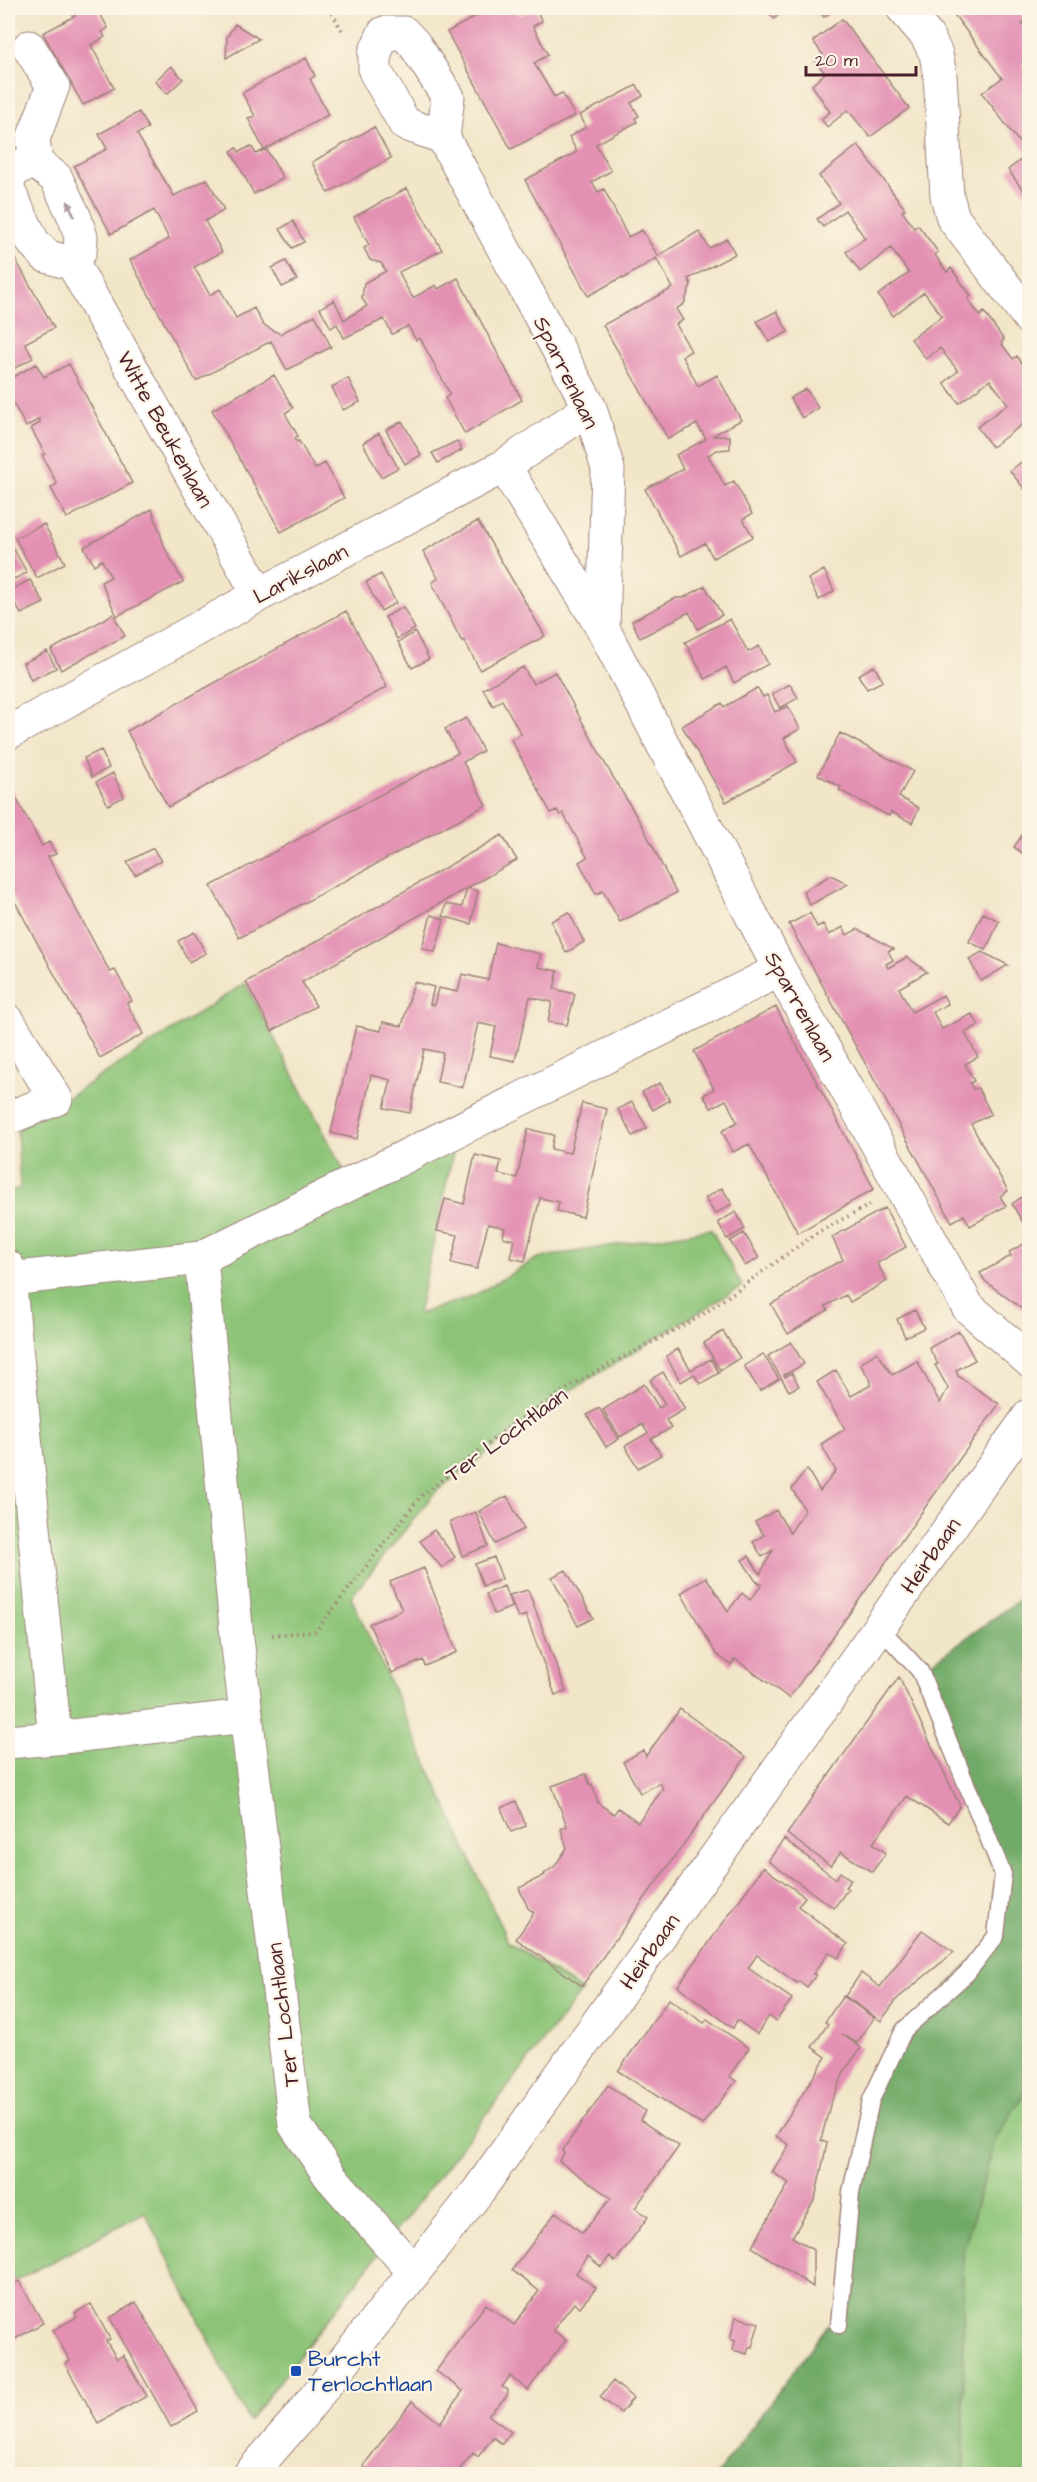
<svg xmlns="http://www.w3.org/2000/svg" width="1037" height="2482" font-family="'Architects Daughter',sans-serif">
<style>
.green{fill:#8cc477;stroke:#6b7251;stroke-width:1.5}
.forest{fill:#71aa68;stroke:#5e644a;stroke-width:1.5}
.building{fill:#e390b3}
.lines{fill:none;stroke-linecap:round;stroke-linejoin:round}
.service-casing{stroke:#9e827a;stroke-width:19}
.minor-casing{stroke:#9e827a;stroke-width:35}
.tertiary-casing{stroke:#9e827a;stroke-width:35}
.path{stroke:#9e827a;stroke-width:4;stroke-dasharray:1.5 4.5;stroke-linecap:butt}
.service{stroke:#fff;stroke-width:16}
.minor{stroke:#fff;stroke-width:33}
.tertiary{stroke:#fff;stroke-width:33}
.oneway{fill:#ae9aa0}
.transit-dot{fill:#1a4fb4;stroke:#fcf5e5;stroke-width:2}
.labels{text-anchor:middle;stroke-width:4.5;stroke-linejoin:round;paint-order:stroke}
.street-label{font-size:22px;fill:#4a1f2b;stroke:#fcf5e5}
.transit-label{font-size:22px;fill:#164399;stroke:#fcf5e5;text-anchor:start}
</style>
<rect width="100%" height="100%" fill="#fcf5e5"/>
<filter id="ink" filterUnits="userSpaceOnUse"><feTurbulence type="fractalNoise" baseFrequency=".0167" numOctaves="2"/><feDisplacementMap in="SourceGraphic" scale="12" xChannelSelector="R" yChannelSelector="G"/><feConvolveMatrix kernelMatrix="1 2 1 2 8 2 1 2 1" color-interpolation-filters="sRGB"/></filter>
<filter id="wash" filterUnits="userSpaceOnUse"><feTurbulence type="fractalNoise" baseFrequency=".008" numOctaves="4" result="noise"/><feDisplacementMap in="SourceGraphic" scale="24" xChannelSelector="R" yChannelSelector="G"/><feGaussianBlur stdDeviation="1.35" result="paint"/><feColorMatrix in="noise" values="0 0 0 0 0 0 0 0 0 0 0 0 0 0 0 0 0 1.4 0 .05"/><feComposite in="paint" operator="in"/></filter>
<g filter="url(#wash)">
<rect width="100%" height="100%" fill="#f2e6c9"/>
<path class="green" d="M245,983L357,1195L455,1144L418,1314L475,1295L538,1258L711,1229L742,1286L550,1403L433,1495L351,1597L508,1942L582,1991L249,2421L145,2212L8,2285V1190L20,1189L17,1130Z
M1029,2085V2474H964L963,2252L995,2140Z"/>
<path class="forest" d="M1029,1593V2085L995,2140L963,2252L964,2474H717L827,2326L839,2325L871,2100L904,2030L996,1936L1003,1874L920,1671Z"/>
<g id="blocks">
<path class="building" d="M71,8H97L108,28L102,32L105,37L91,45L114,88L83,105L43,33L75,16Z
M491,8H516L520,15L535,8L542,21L533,26L548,55L534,63L554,97L562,93L575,116L511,149L447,32Z
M765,8H787L774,19Z
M815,8H836L824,17Z
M949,8H1011L1016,14L1029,8V17L1022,24L1029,33V57L1022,63L1029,74V198L1008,170L1028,154L982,93L1002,78Z
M842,19L909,108L870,137L848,110L827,127L821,119L830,112L812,85L825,73L815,61L823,55L813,41Z
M235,24L259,39L226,58L227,37Z
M306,58L315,76L310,79L328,115L264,150L248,118L255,116L242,93Z
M171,66L183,79L167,94L155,81Z
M637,85L643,96L631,103L639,116L635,118L637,122L596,144L611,171L592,182L598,192L604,189L628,237L642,230L658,256L699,231L709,248L727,239L735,254L688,279L691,284L684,304L676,309L683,320L676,324L691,351L682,356L698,386L717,375L741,420L712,436H730V449L717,450L708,455L725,486L734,481L752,514L743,519L753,537L713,558L705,543L681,556L645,489L683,469L676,455L706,439L697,424L668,439L603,325L673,288L656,258L623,279L622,277L588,296L525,180L577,152L569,137L586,127L580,115Z
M139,112L148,128L137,134L174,196L207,179L224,210L205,221L222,252L194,267L210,295L220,289L236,318L254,308L263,325L280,334L315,315L331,347L287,370L271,341L196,381L130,260L169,239L154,210L111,234L74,166L107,149L99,134Z
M374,127L391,158L328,193L312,162Z
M858,145L905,209L902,211L914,228L918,225L938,252L935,255L947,272L951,268L971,296L968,299L980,316L984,312L1004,340L1001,343L1013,359L1017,356L1029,373V433L1023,424L992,447L977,427L1008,404L990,380L959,403L944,383L958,371L940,348L926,359L911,339L942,316L924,292L893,316L878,295L909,273L891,248L860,272L846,252L865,238L845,210L823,227L817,219L839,203L819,176Z
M251,146L256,154L266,149L283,178L254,194L231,151L237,148L239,152Z
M407,188L442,250L399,272L405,285L413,298L436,285L438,289L458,278L522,400L465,434L445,398L450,394L420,338L416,340L408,326L392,334L384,319L344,338L337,324L331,328L320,308L334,300L344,320L367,306L362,298L364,283L386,271L381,263L370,260L364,248L369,245L354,217Z
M293,221L304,242L292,248L280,229Z
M8,246L54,328L25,343L33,358L8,372Z
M286,261L297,280L282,287L272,268Z
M777,311L788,332L769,342L757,321Z
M36,364L44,377L69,364L132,483L67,518L51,488L57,484L42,455L45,454L31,428L40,423L39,419L26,427L8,393V380Z
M274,375L293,408L285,413L298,436L295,438L297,442L299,441L315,469L325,463L344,498L281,532L212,410Z
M348,378L360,402L343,410L332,387Z
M806,389L818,408L802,418L790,398Z
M402,421L421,455L405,464L386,430Z
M379,433L398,468L381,477L363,443Z
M457,441L462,450L438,463L432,453Z
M1029,456V488L1026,491L1010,471Z
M152,509L165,548L183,582L117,616L101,582L111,577L102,560L94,565L84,547Z
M478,521L545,636L480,670L464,640L462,642L432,583L438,578L423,551Z
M44,524L65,563L37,578L15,538Z
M12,546L27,573L14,579L8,567L14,563L8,551V548Z
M824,570L834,591L819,600L808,579Z
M381,574L396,603L381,611L366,582Z
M30,580L44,603L21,614L8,591Z
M705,586L722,615L698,629L689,612L640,638L632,621L676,598H683Z
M403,607L415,629L397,639L385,617Z
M346,611L387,687L168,807L127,731Z
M113,614L125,636L61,670L51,650Z
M730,619L748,652L759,646L768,664L734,683L726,667L705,679L685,642Z
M415,632L429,659L412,668L398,642Z
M47,651L56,668L31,680L23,663Z
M874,666L883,681L867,689L858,675Z
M523,667L533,684L555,672L607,767L643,827L676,893L620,922L603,891L596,894L579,862L587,857L563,813L560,815L557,810L551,813L528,771L511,739L521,734L502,700L493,706L483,689Z
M790,684L798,698L780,708L772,694Z
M757,688L763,697L767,695L775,712L788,706L800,729L784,738L797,762L726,802L682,726L722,703L724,707Z
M466,718L483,751L463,762L486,805L239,938L211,886L458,753L445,729Z
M840,733L913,771L899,797L919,808L912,823L891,812L889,816L839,790L841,787L818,775Z
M101,750L109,768L92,777L84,758Z
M113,773L124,797L108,805L96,782Z
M8,783L42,846L49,842L56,854L48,857L110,972L115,970L132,1001L127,1003L143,1034L100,1058L8,889Z
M1029,825V858L1014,847Z
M502,835L517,860L467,888L478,891L471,924L443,916L446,904L462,907L467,888L302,982L316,1006L272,1031L246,982Z
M153,848L161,861L135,875L127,862Z
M831,875L848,884L810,905L803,891Z
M569,912L584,942L566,953L551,921Z
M810,913L817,927L823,924L829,935L843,927L847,935L858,929L894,949L888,951L893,960L886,964L888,968L907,957L927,972L899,988L912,1012L943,995L948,1004L933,1012L942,1029L972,1014L979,1025L965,1033L978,1057L965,1064L974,1081L970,1083L973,1089L978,1088L991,1114L971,1124L1008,1191L1000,1196L1006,1206L970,1226L964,1215L952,1222L789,924Z
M983,913L999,921L986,950L969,942Z
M431,915L444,919L435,952L422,948Z
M194,932L206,953L189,962L178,941Z
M496,943L541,954L538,967L558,971L554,989L575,994L567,1025L548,1022L552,1002L530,997L515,1061L490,1056L496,1027L478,1023L463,1087L437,1082L443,1053L424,1049L410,1113L384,1108L391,1080L371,1075L357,1139L331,1133L356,1026L381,1031L383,1022L402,1026L414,982L434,987L430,1004L434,1005L438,988L458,992L462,974L488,980Z
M982,952L1008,965L981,981L969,959Z
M776,1007L874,1189L798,1233L749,1144L733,1152L722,1131L737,1122L726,1100L711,1108L703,1095L714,1089L694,1051Z
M660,1083L670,1100L653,1110L642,1092Z
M632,1102L647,1128L633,1136L618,1109Z
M582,1103L607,1109L583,1217L557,1211L559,1202L540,1198L525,1261L510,1258L514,1240L503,1237L505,1228L488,1224L477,1269L451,1263L458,1235L437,1231L445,1199L464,1204L475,1155L501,1161L498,1174L517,1178L528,1129L554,1135L551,1149L570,1153Z
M722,1188L732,1204L715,1214L705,1198Z
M1029,1192V1233L1012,1204Z
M885,1208L906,1247L877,1263L887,1281L850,1302L846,1295L825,1306L828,1310L788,1334L771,1304L791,1293L809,1277L843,1260L832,1237Z
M736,1212L745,1229L727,1239L718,1222Z
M744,1233L759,1258L745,1266L730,1241Z
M1029,1241V1314L985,1281L980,1273L1011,1256L1009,1252Z
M915,1310L924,1328L905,1337L897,1319Z
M723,1331L740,1358L720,1370L704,1343Z
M959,1331L975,1360L956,1370L958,1376L999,1404L789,1698L735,1659L731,1665L716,1654L681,1593L706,1577L728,1611L742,1593L750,1600L762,1585L755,1580L742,1560L749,1556L760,1574L773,1550L762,1557L753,1542L764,1535L755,1522L776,1510L790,1533L805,1510L792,1489L807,1469L820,1491L836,1471L821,1444L845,1429L817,1382L836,1370L851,1396L871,1385V1381L860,1364L877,1352L892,1375L917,1361L940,1403L948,1388L935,1365L938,1364L929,1348Z
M791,1342L804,1364L784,1375L785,1377L792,1373L799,1386L789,1391L768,1356Z
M678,1349L691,1370L711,1359L719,1373L700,1384L694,1374L681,1382L666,1356Z
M763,1354L779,1379L760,1391L744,1366Z
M663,1372L685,1409L666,1420L671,1428L651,1439L661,1455L638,1468L625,1446L648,1433L642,1424L620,1437L603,1410L644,1384L659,1408L665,1404L650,1380Z
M599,1408L619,1439L606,1447L587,1415Z
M507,1496L524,1529L495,1544L479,1511Z
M476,1512L488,1546L462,1556L450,1522Z
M434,1530L455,1557L442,1568L420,1541Z
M494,1557L502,1579L483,1586L475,1564Z
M424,1568L457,1652L425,1666L423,1660L392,1673L369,1624L402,1610L390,1582Z
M566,1570L593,1618L578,1626L552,1577Z
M504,1586L512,1607L494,1614L486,1594Z
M528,1590L566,1691L555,1695L526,1615L518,1618L509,1595Z
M899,1677L960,1806L948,1823L907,1796L873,1843L886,1853L872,1872L841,1852L831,1866L787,1834Z
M680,1709L746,1757L582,1986L516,1939L534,1913L528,1908L519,1888L545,1875L544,1874L555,1866L567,1848L561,1829L567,1826L552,1786L586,1774L590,1785L592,1784L598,1803L614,1814L618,1808L638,1822L663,1789L660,1783L640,1793L623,1762L643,1750L646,1756Z
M516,1801L526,1826L511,1832L501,1808Z
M784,1839L836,1879L840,1872L851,1880L845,1887L848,1889L834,1908L768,1861Z
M763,1867L805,1897L798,1906L848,1944L838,1958L829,1952L813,1974L816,1975L807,1987L799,1981L797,1983L757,1955L748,1968L792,1999L776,2021L769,2016L757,2034L737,2020L733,2028L678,1986Z
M922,1930L954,1952L897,1999L881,2021L845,1996L861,1973L880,1987Z
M843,1996L874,2018L857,2043L842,2034L861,2048L845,2070L830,2105L821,2140L827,2143L815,2199L792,2237L813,2250V2287L752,2247L789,2183L772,2172L789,2145L776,2136L826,2057L812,2047L828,2024L825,2022Z
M669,1999L704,2023L707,2019L749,2048L729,2076L736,2081L702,2125L618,2071Z
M608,2085L645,2111L640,2120L679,2146L635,2208L648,2217L615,2262L610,2256L601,2267L588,2256L576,2273L596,2288L580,2307L574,2303L553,2330L566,2340L528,2390L510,2376L502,2387L508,2390L507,2396L488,2415L511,2432L502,2444L493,2437L478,2457L473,2453L456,2474H375L363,2466L412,2401L440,2423L463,2391L436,2371L486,2304L514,2325L539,2291L512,2270L556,2212L582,2233L611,2198L559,2161L564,2153L562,2151Z
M8,2268L16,2283L19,2281L43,2323L13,2340L8,2331Z
M136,2302L198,2411L171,2427L110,2318Z
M91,2304L110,2339L106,2341L117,2359L123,2355L147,2396L98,2423L65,2364L70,2361L53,2330L77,2317L75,2313Z
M736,2317L759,2323L752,2347H749L747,2354L733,2350L735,2341L730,2339Z
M613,2381L633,2398L621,2413L600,2397Z"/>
</g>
</g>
<g filter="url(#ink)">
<use href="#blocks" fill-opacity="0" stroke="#9e827a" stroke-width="1.5"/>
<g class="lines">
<g class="service-casing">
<path id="service" d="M839,2325L851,2192L871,2100L904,2030L967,1973L996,1936L1003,1874L920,1671L879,1627"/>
</g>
<g class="minor-casing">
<path id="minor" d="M903,8L927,36L936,54L940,75L947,196L953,218L1030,319
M29,47L53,86L33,139L36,163
M443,137L405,124L375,71V53L384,33H404L415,45L448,97L443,137L590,408L608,469L603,629
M8,187L9,176L20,166L36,163L56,178L75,218L81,237L80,250L73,264
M8,190L33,242L46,256L73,264L259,595
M504,466L603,629L780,970L968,1307L1030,1361
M8,733L259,595L504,466L590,408
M8,1021L56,1099L8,1118
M201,1258L780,970
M8,1267L55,1738L245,1716
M9,1279L201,1258L237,1638L295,2125L330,2176L414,2272
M8,1742L55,1738"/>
</g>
<g class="tertiary-casing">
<path id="tertiary" d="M250,2474L299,2418L479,2190L1030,1415"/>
</g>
<path class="path" d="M329,8L344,34
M272,1635L316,1631L420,1497L512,1425L579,1381L699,1317L818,1232L872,1204"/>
<use href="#service" class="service"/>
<use href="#minor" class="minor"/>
<use href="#tertiary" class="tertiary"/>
</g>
<defs><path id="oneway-solid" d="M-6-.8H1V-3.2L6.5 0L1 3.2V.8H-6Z" transform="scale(1.5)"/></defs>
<use class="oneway" href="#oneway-solid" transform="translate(71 209) rotate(-113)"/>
</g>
<rect class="transit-dot" x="290" y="2365" width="12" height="12" rx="3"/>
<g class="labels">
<g class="street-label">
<text transform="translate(567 372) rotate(64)" y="8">Sparrenlaan</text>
<text transform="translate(166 429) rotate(61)" y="8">Witte Beukenlaan</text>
<text transform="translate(300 573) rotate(-28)" y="8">Larikslaan</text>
<text transform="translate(801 1006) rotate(61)" y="8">Sparrenlaan</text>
<text transform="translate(506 1434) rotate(-36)" y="8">Ter Lochtlaan</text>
<text transform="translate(930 1555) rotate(-55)" y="8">Heirbaan</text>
<text transform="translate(649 1951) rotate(-55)" y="8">Heirbaan</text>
<text transform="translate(282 2015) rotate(-97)" y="8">Ter Lochtlaan</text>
</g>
<g class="transit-label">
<text x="308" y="2366">Burcht<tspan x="308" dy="25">Terlochtlaan</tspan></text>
</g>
</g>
<rect width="1037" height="2482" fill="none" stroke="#fcf5e5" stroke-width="30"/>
<path d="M806 66v9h110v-9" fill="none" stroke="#4a1f2b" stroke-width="3"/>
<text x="815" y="66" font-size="18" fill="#4a1f2b" stroke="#fcf5e5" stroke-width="4.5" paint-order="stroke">20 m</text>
</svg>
